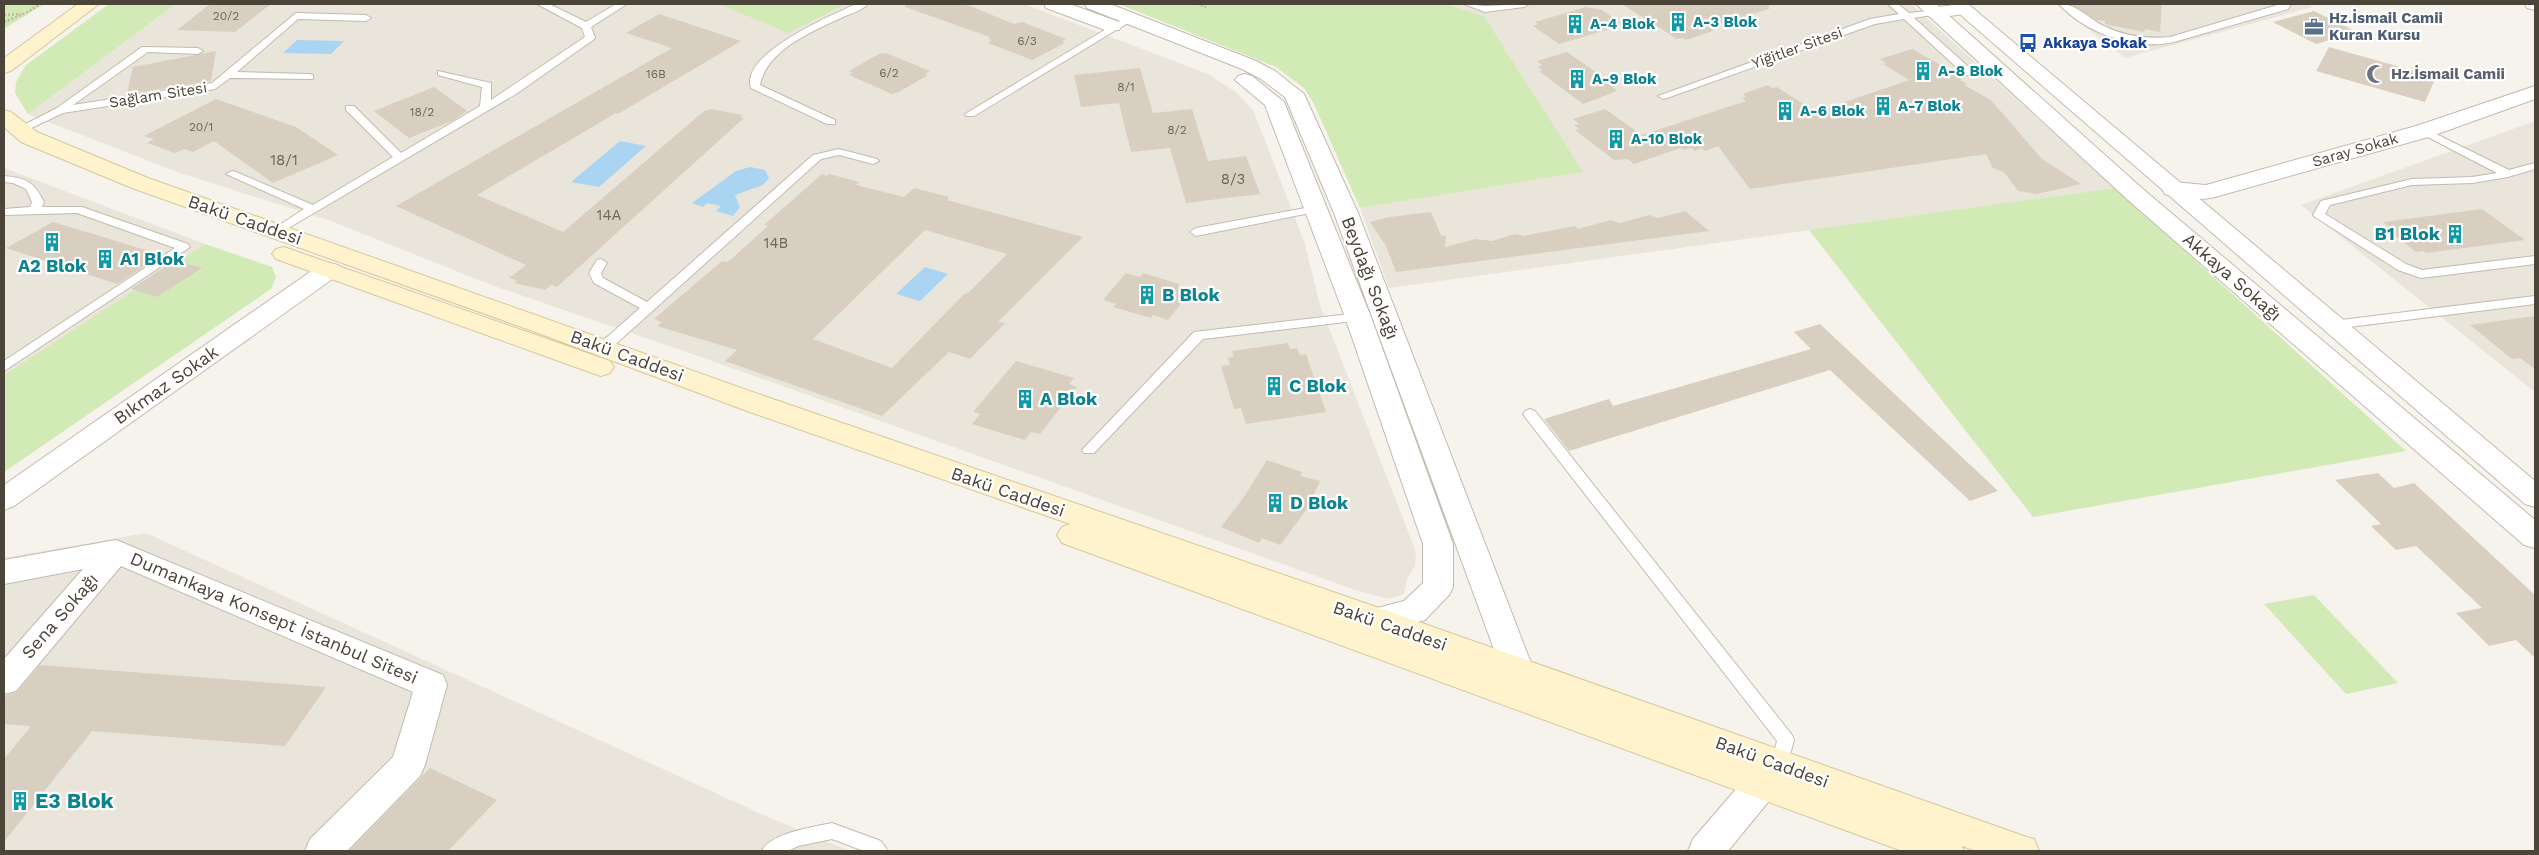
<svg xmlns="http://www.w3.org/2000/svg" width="2539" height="855" font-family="'Work Sans',sans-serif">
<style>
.residential{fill:#eae5da}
.green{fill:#d2eab5}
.water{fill:#a9d4f2}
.building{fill:#d8cfc1;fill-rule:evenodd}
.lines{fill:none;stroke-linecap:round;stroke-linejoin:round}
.service-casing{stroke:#c2bbae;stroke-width:2}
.minor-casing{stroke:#c2bbae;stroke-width:2}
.tertiary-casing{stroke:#c2bbae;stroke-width:2}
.secondary-casing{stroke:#d6c79b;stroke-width:2}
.path{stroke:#c4b79f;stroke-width:2.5;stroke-dasharray:2 2;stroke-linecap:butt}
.service{fill:#fff;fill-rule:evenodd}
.minor{fill:#fff;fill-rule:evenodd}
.tertiary{fill:#fff;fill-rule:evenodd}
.secondary{fill:#fff3cd;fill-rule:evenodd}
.labels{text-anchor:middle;stroke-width:4.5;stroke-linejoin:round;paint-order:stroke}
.far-number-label{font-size:12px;fill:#6e675b}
.far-service-label{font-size:15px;font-weight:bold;fill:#4e5e75;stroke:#fff;text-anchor:start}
.far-culture-label{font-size:15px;font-weight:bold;fill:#0d838f;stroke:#fff;text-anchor:start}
.far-transit-label{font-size:15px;font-weight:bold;fill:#164399;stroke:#fff;text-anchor:start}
.far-street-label{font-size:15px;fill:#4b4439;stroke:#fff}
.far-worship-label{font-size:15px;font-weight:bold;fill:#5b616d;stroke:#fff;text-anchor:start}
.number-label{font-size:15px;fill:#6e675b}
.street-label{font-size:18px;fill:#4b4439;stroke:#fff}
.culture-label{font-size:18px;font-weight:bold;fill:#0d838f;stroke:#fff;text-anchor:start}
.near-culture-label{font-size:21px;font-weight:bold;fill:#0d838f;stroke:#fff;text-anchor:start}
</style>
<rect width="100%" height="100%" fill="#f6f3ec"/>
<path class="residential" d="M176,4H718L788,33L846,4H1024L1208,74L1237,93L1253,110L1304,241L1320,305L1416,552L1415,566L1407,579L1404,594L1389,599L1361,592L698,356L494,286L331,221L177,172L28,114Z
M1446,4H1911L2115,188L1389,288L1360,208L1582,172L1484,16Z
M2056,4H2306L2313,7L2125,58Z
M2535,121V392L2301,205Z
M4,168L205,244L4,375Z
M146,533L768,817L850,851H4V558Z"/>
<path class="green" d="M4,4H44L4,29Z
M109,4H176L28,114L15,93L16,82L26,65Z
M718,4H846L788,33Z
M1119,4H1446L1484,16L1583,172L1360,208L1314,104L1304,88L1276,67Z
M2115,188L2406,451L2033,517L1809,230Z
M205,244L272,267L276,277L271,289L4,472V375Z
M2314,595L2398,683L2346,694L2264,604Z"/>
<path class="water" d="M297,40L344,41L331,54L283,53Z
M620,141L646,146L599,187L571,182Z
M750,167L765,170L769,178L763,185L735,195L740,207L733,216L716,211L721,206L707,203L703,207L692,203L736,171Z
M925,267L948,274L920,301L896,294Z"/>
<path class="building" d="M210,4H271L235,32L177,30Z
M905,4H965L1014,24L1022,22L1066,39L1062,41L1065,43L1032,60L988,43L992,40L988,39L990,37L905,7Z
M1622,4H1769V9L1712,26L1715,29L1711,30L1713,31L1686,40L1682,38L1677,39Z
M2070,4H2162L2160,32L2145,29L2144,32L2105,24V21L2097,20Z
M1586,7L1602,10L1623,25L1559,44L1533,26L1538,24L1535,22Z
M2314,11L2357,32L2316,44L2273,22Z
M659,14L741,41L618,114L616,113L477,195L563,232L704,111L711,109L743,115L740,118H744L557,287L551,285L545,290L514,283L517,280L509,278L526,265L396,206L672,48L626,33Z
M2329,47L2436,77L2425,102L2316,71Z
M1912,49L1964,78L1960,80L1967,84L1964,85L1991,100L2042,159L2081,184L2037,194L2018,191L2004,172L1993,168L1986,154L1750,189L1718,146L1705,151L1701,148L1695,151L1691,148L1684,150L1680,148L1634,164L1628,159L1614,160L1575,130L1580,129L1574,125L1579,124L1573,119L1605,109L1642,135L1746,101L1742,98L1746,97L1743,94L1768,85L1772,88L1777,87L1816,112L1909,80L1883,64L1886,63L1880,59Z
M216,51L211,81L129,94V92L127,93L133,67Z
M1567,52L1616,86L1612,87L1617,91L1583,104L1539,71L1543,70L1538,67L1542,65L1537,61Z
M886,53L930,71L925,74L928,75L899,92L892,94L849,75L853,73L849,71L879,54Z
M1140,68L1153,113L1192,109L1208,161L1246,156L1260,194L1186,203L1170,148L1131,152L1119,103L1081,107L1074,75Z
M434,87L467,111L452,121L409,138L374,111Z
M216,99L296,127L338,155L273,183L214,141L193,152L184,149L175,153L147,143L154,139L144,136Z
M822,174L827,176L829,174L860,182L856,185L904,197L914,188L949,197L947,200L1083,237L998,322L1005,323L970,359L949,352L882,416L725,361L737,350L657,326L662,322L654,319L722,261L728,262L768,226L764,225ZM925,230L1007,254L968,293L964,294L892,368L813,339Z
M2482,209L2525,240L2426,253L2423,251L2416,252L2386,229L2390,228L2383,222Z
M1685,211L1709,231L1396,272L1386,246L1370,222L1389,217L1431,212L1441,235L1446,236L1445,247L1476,239L1492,241L1515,234L1523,236L1575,226L1578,229L1611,220L1620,223L1649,215L1658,218Z
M53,222L97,235L161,255L117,284L6,248Z
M175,260L202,268L157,297L131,289Z
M1126,273L1140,277L1143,273L1179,284L1178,287L1191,291L1168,320L1153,315L1151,318L1113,307L1116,304L1103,300Z
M2535,316V369L2520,358L2512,359L2470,325Z
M1820,324L1998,491L1970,501L1830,370L1569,451L1544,419L1609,399L1613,406L1811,349L1794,332Z
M1288,343L1290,349L1297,348L1300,355L1306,354L1326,412L1246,424L1241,408L1234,409L1221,366L1230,365L1228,358L1234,357L1232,351Z
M1016,361L1074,378L1069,384L1077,387L1040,434L1031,432L1025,440L972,424L980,414L973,412Z
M1267,460L1302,472L1300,476L1320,481L1307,509L1280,545L1262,538L1259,543L1221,527L1244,497Z
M2378,473L2394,488L2414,483L2535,595V658L2516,640L2489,646L2456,613L2482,608L2416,546L2396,550L2371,526L2381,524L2335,480Z
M40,665L326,687L285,746L92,731L4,842V759L31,726L4,724V699L7,695L17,692Z
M430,768L497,800L448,851H349Z"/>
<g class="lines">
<g class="service-casing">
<path id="service" d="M537,4H549L586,22L616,4H627L591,27L595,38L593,40L516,94L280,233H272L270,231L304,209L226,174L232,171L236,172L313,205L393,157L346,110V106H354L401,153L480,106L482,87L438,75V71L491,83V100L585,37L582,28Z
M856,4H868C861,11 849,14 841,18C811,32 767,50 760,85L835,120V124H827L751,88C739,54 832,15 856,4Z
M1464,4L1485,6L1529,4L1524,7L1485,12Z
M1888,4H1898L1909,13L1938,10V14L1914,18L1973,71V75H1965L1904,19L1875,24L1667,98L1663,99L1658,96L1870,19L1899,14Z
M2059,4C2076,3 2089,19 2104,26C2126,37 2147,39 2170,37L2281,4H2291L2288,9L2174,42C2136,51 2085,33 2059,4Z
M296,13L366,15L371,18L366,21L298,19L237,72L309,74L313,75V79L230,78L215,89L63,113L23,132L19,133L14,130L57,108L142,47L198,48L203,51L198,54L148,52L73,105L212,83Z
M1128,16L1136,18L974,116H966L965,114Z
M2424,128L2509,170L2535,163V169L2508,177L2472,183L2412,185L2330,205L2325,214L2406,264L2422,270L2535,256V264L2421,278L2398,270L2315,217L2313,215L2321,201L2325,200L2412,179L2472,177L2497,173L2420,133L2419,131Z
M839,149L877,159L879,161L873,164L839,155L821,159L608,351H598L597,348L598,345L640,308L594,283L589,273L597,260L601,259L607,263L601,273L603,278L647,302L813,155Z
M4,176C27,178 34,182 44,202L42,207H82L188,244L190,247L4,371V361L175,248L77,213L4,215V209L30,207L32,202L26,189L13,183L4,182Z
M1316,206L1322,209L1320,211L1196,236L1190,232L1196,228Z
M2535,296V304L2333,329L2327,325L2333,321Z
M1358,313L1362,314L1364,317L1362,320L1203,339L1094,453H1084L1082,450L1194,332Z
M1530,409L1535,411L1792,735L1794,740L1786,770L1780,772L1774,770L1771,765L1777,741L1525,417L1523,414L1525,411Z
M832,823L881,841L888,851H864L832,839L798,846L788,851H762C770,833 814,827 832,823Z"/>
</g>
<g class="minor-casing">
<path id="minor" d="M1044,4H1070L1119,22L1122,26L1119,30H1105L1046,8Z
M1085,4H1110L1256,61L1275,71L1304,94L1358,213L1534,671L1529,680L1518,684L1507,680L1502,671L1334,213L1285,97L1261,79L1242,69L1087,8Z
M1966,4L1973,9L1971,13L1935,18L1928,16L1925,12L1928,8Z
M2525,4H2535V10L2527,8Z
M1245,74L1252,76L1284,102L1371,317L1453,544V587L1449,595L1425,620L1377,632L1366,629L1361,620L1366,611L1404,601L1423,583V544L1345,317L1265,105L1235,80L1238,76Z
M2535,86V99L2432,136L2215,197C2200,201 2180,198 2165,194L2162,189L2165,184L2173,182L2206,185L2416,126Z
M329,263L338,265L341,270L338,275L14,506L4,510V485L320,265Z
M116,540L443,675L447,685L425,765L420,776L347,851H305L310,839L393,757L413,692L121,566L16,691L4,694V659L83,569L4,584V560Z"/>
</g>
<g class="tertiary-casing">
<path id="tertiary" d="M1916,4H1936L2144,190L2535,520V548L2524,545L2128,200Z
M1948,4H1968L2535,481V507L2525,504Z
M1761,770L1773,774L1778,785L1773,796L1728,851H1688L1693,839L1749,774Z"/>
</g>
<g class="secondary-casing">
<path id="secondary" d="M78,4H99L11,71L4,73V58Z
M4,110L11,112L37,132L148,178L767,397L1388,611L2021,835L2034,839L2039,851H1976L1962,846L1964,851H1902L1062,543L1057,535L1062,527L1070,524L747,411L530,330L132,188L21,142L4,127Z
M284,247L610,361L614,367L610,373L601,376L592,373L276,259L272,254L276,249Z"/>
</g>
<path class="path" d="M1197,4L1208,8
M4,15L21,14
M4,22L26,13L40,4"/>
<use href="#service" class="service"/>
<use href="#minor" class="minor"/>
<use href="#tertiary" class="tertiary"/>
<use href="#secondary" class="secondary"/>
</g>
<defs>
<g id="building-bare" transform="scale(1.5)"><path d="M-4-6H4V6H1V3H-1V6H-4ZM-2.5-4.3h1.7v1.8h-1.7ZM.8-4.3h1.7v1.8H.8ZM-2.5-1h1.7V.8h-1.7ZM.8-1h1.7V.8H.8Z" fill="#0f9aa8" stroke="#fff" stroke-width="2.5" paint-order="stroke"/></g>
<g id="office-bare" transform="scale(1.5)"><path d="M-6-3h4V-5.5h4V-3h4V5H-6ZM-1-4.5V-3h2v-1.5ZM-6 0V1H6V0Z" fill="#5c6f8a" stroke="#fff" stroke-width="2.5" paint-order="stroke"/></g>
<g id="bus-bare" transform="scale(1.5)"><path d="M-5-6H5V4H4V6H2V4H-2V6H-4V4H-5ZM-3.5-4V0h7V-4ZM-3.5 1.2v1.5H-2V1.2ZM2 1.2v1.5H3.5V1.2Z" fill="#1a4fb4" stroke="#fff" stroke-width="2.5" paint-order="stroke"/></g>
<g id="mosque-bare" transform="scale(1.5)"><path d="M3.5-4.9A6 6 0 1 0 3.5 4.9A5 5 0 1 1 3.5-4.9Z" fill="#6b7280" stroke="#fff" stroke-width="2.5" paint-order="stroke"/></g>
</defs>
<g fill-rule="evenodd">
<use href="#building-bare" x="1678" y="22"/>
<use href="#building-bare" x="1575" y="24"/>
<use href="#office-bare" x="2314" y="27"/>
<use href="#bus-bare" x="2028" y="43"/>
<use href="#building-bare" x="1923" y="71"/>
<use href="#mosque-bare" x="2376" y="74"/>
<use href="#building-bare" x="1577" y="79"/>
<use href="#building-bare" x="1883" y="106"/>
<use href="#building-bare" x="1785" y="111"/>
<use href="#building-bare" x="1616" y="139"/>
<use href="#building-bare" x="2455" y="234"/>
<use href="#building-bare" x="52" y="242"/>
<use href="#building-bare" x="105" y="259"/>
<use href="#building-bare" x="1147" y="295"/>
<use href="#building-bare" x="1274" y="386"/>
<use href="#building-bare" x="1025" y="399"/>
<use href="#building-bare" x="1275" y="503"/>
<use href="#building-bare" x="20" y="801"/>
</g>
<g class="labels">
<g class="far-number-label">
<text x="226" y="20">20/2</text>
<text x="1027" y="45">6/3</text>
<text x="889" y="77">6/2</text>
<text x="656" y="78">16B</text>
<text x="1126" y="91">8/1</text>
<text x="422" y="116">18/2</text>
<text x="201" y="131">20/1</text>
<text x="1177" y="134">8/2</text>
</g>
<g class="far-service-label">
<text x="2329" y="23">Hz.İsmail Camii<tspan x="2329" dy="17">Kuran Kursu</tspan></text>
</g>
<g class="far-culture-label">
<text x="1693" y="27">A-3 Blok</text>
<text x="1590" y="29">A-4 Blok</text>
<text x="1938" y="76">A-8 Blok</text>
<text x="1592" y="84">A-9 Blok</text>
<text x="1898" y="111">A-7 Blok</text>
<text x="1800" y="116">A-6 Blok</text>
<text x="1631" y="144">A-10 Blok</text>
</g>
<g class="far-transit-label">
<text x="2043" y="48">Akkaya Sokak</text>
</g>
<g class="far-street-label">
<text transform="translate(1797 48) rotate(-20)" y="5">Yiğitler Sitesi</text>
<text transform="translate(158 95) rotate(-9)" y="5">Sağlam Sitesi</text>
<text transform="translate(2355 150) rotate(-16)" y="5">Saray Sokak</text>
</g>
<g class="far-worship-label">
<text x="2391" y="79">Hz.İsmail Camii</text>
</g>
<g class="number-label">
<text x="284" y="165">18/1</text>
<text x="1233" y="184">8/3</text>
<text x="609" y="220">14A</text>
<text x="776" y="248">14B</text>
</g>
<g class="street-label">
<text transform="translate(245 220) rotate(19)" y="6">Bakü Caddesi</text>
<text transform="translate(2232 277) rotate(41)" y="6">Akkaya Sokağı</text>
<text transform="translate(1370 278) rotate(69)" y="6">Beydağı Sokağı</text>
<text transform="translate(627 356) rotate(20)" y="6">Bakü Caddesi</text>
<text transform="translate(166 385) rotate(-35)" y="6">Bıkmaz Sokak</text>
<text transform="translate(1008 492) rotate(19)" y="6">Bakü Caddesi</text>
<text transform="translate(60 616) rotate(-49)" y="6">Sena Sokağı</text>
<text transform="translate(274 618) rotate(23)" y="6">Dumankaya Konsept İstanbul Sitesi</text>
<text transform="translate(1390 626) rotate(19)" y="6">Bakü Caddesi</text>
<text transform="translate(1772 762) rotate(20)" y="6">Bakü Caddesi</text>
</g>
<g class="culture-label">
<text x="2440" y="240" text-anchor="end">B1 Blok</text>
<text x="120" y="265">A1 Blok</text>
<text x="52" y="272" text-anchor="middle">A2 Blok</text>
<text x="1162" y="301">B Blok</text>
<text x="1289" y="392">C Blok</text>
<text x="1040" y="405">A Blok</text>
<text x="1290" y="509">D Blok</text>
</g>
<g class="near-culture-label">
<text x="35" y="808">E3 Blok</text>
</g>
</g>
<rect width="2539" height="855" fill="none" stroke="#4b4439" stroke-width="10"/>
</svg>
